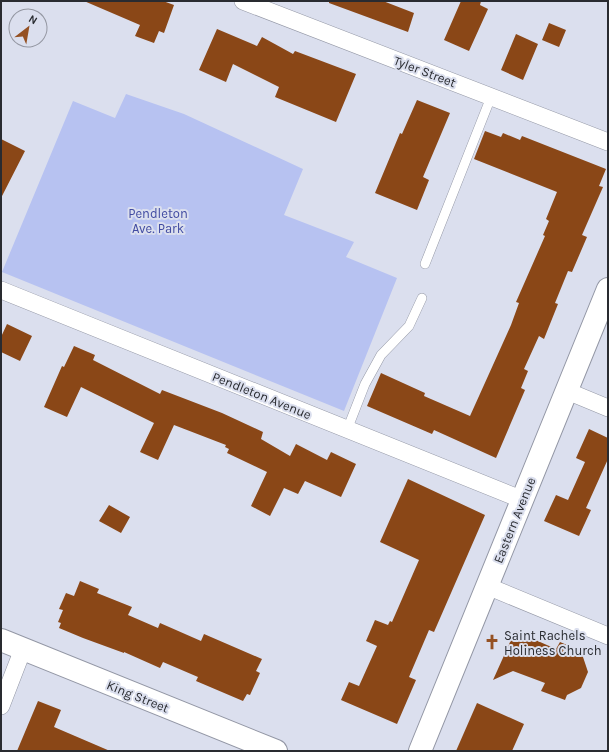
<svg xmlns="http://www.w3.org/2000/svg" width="609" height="752" font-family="Karla,sans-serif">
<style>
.green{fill:#b7c2f1}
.building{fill:#8a4717}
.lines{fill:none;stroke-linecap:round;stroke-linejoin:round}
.service-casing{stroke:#9397a5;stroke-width:10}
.minor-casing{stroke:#9397a5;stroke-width:18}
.tertiary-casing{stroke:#9397a5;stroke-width:24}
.service{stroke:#fff;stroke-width:9}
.minor{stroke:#fff;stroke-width:17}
.tertiary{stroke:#fff;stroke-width:22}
.labels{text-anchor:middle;stroke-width:4;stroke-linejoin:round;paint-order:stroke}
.street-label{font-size:13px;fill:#292b30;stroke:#dbdfee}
.park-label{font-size:13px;fill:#414ba2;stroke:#dbdfee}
.poi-label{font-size:13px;fill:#292b30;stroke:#dbdfee;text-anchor:start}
</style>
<rect width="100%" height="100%" fill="#dbdfee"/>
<path class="green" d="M126,94L184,114L303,169L284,215L354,242L346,257L397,278L344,411L2,272L73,101L115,118Z"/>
<path class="building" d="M84,1H163L174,5L164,33L159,31L154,43L135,36L140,25Z
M329,1H383L414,13L408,32L329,3Z
M461,1H481L480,5L488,9L469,51L444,40Z
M549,23L566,30L559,47L542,40Z
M217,29L257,46L262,37L293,54L295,51L356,74L336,122L275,97L279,87L233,64L226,82L199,70Z
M516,34L538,44L523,80L501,70Z
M417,100L450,113L423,177L429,180L417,210L375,193L400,133L402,134Z
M485,131L501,137L503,133L520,140L522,136L606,169L599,186L603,187L582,235L587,237L572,272L568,271L555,303L558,304L544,339L539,336L524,369L528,371L521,388L525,390L496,458L434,430L432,434L367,406L381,373L425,393L424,396L470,416L511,325L519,303L516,302L545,236L543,235L549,221L546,219L557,192L474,159Z
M1,139L25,151L1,198Z
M7,324L32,336L20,361L1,352V337Z
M74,346L95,355L93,360L160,394L162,390L222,413L263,432L261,439L290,456L296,444L327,460L331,452L356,464L341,497L305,481L298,494L284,488L270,516L251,506L267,472L227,453L229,449L225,447L226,445L174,425L158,460L140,452L154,423L81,387L67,417L44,407L62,366L64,367Z
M589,429L608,438V459L586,508L591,510L579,536L544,521L556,495L568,500L585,462L576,458Z
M408,479L485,515L434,632L429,630L409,677L416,680L397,724L341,700L349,682L359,686L377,646L366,641L375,620L388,625L390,621L392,622L419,560L380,542Z
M109,505L130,517L121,533L99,521Z
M80,581L99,589L97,593L132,607L128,615L158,628L160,623L201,641L204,634L262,659L256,671L260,673L250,695L247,694L243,701L196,681L198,677L163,662L160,668L124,652V653L83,638L59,628L61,623L58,622L63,610L59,609L66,593L74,596Z
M515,631L556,649L560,642L581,651L588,672L581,688L567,695L565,700L541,691L545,683L513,671L493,680Z
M38,701L61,710L54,727L110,751H17Z
M477,703L524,724L512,751H456Z"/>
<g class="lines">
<g class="service-casing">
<path id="service" d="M425,264L491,97
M347,430L365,384L381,355L409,326L422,298"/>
</g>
<g class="minor-casing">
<path id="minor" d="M243,1L608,142
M1,290L523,500
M567,391L608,408
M487,586L608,636
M1,706L23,649"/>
</g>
<g class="tertiary-casing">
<path id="tertiary" d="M1,640L276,751
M420,751L608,289"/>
</g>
<use href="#service" class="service"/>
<use href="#minor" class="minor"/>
<use href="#tertiary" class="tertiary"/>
</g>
<defs>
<g id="church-bare" transform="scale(1.2)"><path d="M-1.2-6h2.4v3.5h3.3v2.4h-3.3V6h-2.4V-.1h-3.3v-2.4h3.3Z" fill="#955123" stroke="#dbdfee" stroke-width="2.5" paint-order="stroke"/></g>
</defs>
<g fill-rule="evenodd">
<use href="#church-bare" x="492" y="642"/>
</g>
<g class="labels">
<g class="street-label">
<text transform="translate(425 71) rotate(21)" y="5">Tyler Street</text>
<text transform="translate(262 395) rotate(22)" y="5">Pendleton Avenue</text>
<text transform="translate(514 520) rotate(-68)" y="5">Eastern Avenue</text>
<text transform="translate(138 696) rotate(22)" y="5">King Street</text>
</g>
<g class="park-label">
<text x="158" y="218">Pendleton<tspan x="158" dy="15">Ave. Park</tspan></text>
</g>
<g class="poi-label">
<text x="504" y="640">Saint Rachels<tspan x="504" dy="15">Holiness Church</tspan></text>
</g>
</g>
<rect width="609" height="752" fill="none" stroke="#292b30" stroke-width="4"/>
<g transform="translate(28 28) rotate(31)"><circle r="19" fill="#dbdfee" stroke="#9497a2"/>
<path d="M0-3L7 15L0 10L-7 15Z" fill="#955123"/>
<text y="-6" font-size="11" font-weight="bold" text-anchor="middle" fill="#292b30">N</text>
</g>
</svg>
